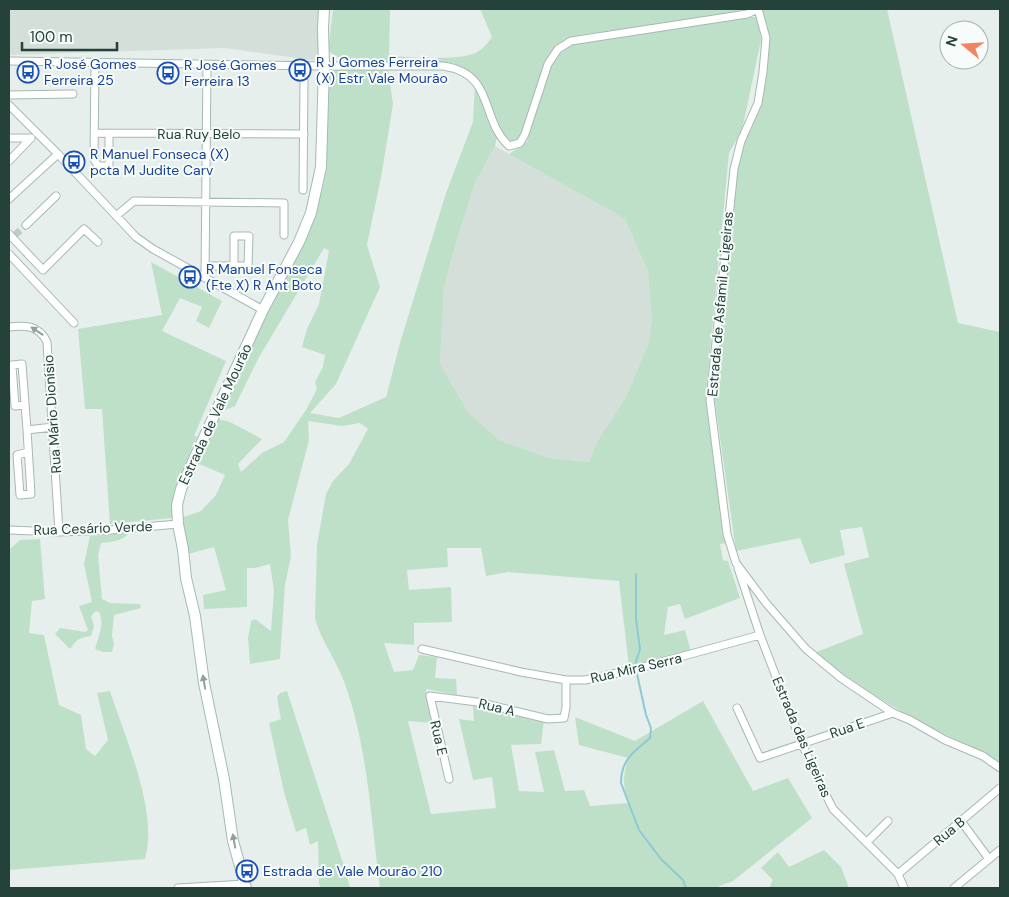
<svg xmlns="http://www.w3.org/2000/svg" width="1009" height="897" font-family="'DM Sans',sans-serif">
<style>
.built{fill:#d4dfda}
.green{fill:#bfe0c8}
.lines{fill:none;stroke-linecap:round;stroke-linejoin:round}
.stream{stroke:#8ec9d4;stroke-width:2}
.street-tunnel{stroke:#bfccc8;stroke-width:7;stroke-dasharray:7 3.5;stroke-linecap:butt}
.street-casing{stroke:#a8b8b2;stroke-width:9}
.secondary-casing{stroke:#a4bbb3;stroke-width:12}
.street{stroke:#fff;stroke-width:7}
.secondary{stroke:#fff;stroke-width:10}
.oneway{fill:#92a09c}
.labels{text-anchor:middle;stroke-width:4;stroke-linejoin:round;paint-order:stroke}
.transit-label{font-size:14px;fill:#164399;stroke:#f7fbf9;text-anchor:start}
.street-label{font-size:14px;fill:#24423a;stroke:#f7fbf9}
</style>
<rect width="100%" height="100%" fill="#e6efeb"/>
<path class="built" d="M9,9H322L317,61L225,48L9,55Z
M495,146L625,219L648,272L652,320L648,344L627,395L597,442L589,462L549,458L499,440L467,411L440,363L444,289L457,240L475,183Z"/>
<path class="green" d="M333,9H390L389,56C407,57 460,61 475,53C482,50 488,43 492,37L480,9H742L735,13L587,34L565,39L555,50L523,133L515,141H509L503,136C490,105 484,71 448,62L344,61L328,51Z
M761,9H887L958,323L1000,332V762C978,749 955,739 931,728C889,706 852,681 814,653L863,634L844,564L869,557L862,527L840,530L845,555L810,564L800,538L736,551L714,395L734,186L739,157L760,105L769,48L766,25Z
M752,17H756L758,21L761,40L742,130L729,153L706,394L721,515L726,543L720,544L723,560L728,561L740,598L685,619L680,604L668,607L664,635L685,630L691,652L629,667L619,581L508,572L486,576L481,548H447L448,567L407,570L409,590L451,587L452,622L414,623V645L384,643L394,672L413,670L419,655L437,657L435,678L456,679L457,695L426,689L432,723L408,721L431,814L496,808L492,777L473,780L459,719L474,721L473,706L489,707L544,720L541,744L511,745L519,791L544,792L535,752L554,750L565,791L584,790L590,806L629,803C622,783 623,778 628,758L579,745L575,717L635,741L703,701L753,791L788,778L812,818L733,881L719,886V888H380C371,820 368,749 345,684C337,661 321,641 315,618L317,545L326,494L333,481L349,464L368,429L360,423L342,426L308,421L309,440L288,520L291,556L285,585L280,659L250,664L248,638L251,621L255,619L271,631L274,591L270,564L255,568H247V607L204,609L203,595L226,590L214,547L188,554L181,518L201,511L216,495L225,475L197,463L218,419L230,422L262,439L238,464L241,472L262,453L284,442L306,410L317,389L315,382L323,367L325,355L302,347L307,329L319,304L329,251L324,248L258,359L235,406L221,412L269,307L299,252L310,230L324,182L327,156L328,79L330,74L335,70L388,69L393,104L382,172L367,245L380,287L336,384L310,413L339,418L386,397L400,343L446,193L473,122L475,84L497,137L495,146L475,183L457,240L449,269L444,289L440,363L467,411L499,440L549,458L589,462L597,442L627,395L648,344L652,320L648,272L625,219L509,154L527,142L550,66L556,58L569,45L649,31Z
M151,262L222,301L209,328L196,321L202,307L180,298L162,331L226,361L194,436H197L175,490L172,518L110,524L102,409H85L78,329L162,315Z
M129,533C123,541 111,542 101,543L98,555L102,599L110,603L140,604L141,608L114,615L112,636L114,644L112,652H103L95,649C98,637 105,624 99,612L96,611L91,616L94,626L91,636C80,637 76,640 70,649L55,634L60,628L85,632L88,630L79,606L92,602L84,564L90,536Z
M40,539L45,599L32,601L29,633L44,635L59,705L81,715L86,749L95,756L108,740L97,693L110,691C124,734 151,796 148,840C148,846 146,853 145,859L9,870V550L20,540Z
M287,691L343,863L350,888H321L319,884L318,841L310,845L306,828L296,832L284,792L269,723L281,719L277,697L280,693Z
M824,850L841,867L849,888H769L773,880L761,868L778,852L789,867Z"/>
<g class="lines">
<path class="stream" d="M635,665L640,649L636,619V574
M637,674L646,715L651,728L650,738C634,752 621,759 621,783L639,830L661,859L683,880L686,888"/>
<path class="street-tunnel" d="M15,235L26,225"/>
<g class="street-casing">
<path id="street" d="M758,9L766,38L763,72L758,103L741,141L734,169L710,400L727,534L736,563L766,603L806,649L841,678L893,713L910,720L945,740L983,756L1000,768
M9,61L324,66H443C496,74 479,118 509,146L520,143L525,134L548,64L558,49L571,41L747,14L758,9
M95,63L94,159L98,166H109V133
M9,95L73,94
M9,105L58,154L136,237L153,249L263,310
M95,133L304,134
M9,138H31
M9,161L31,138
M303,190L304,81
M9,199L58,154
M116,216L134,201L284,203V235
M26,225L56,196
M9,234L43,270L84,229L98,242
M9,254L74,323
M206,266H248L249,236H234V266
M205,278L207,64
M9,327C25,325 39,325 47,342L59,532
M25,405L15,406L12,365L22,364L27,430
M28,452L17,455L20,495L31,494L27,430L53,427
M9,530L59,532L110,530L178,524
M738,568L760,635L802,744L818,779L833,809L898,874L904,888
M422,649L521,672L566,680H585L636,669L760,635
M737,708L760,758L893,713
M449,779L430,696L477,702L548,719L564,718L566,707V680
M961,821L989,859
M867,842L888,821
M898,874L1000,788
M178,888L245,884
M954,888L1000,850"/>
</g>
<g class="secondary-casing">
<path id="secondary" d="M246,888L233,841L224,779L204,683L195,616L186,578L183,549L178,524L177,505L181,489L195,457L263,310L299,242L311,213L321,167L324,66L323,29L324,9"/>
</g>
<use href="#street" class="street"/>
<use href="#secondary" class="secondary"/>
</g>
<defs><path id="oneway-solid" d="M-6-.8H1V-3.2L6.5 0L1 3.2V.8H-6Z" transform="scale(1.25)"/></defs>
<g class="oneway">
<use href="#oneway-solid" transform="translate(37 331) rotate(-146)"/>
<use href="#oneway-solid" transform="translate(204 682) rotate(-100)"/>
<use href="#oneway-solid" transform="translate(234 841) rotate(-100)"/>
</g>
<defs>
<g id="bus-ring" transform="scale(1.125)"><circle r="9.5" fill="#f7fbf9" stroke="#1a4fb4" stroke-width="1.5"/><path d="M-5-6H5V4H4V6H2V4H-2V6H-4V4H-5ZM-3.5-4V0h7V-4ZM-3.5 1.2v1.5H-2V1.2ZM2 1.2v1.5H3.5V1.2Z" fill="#1a4fb4"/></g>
</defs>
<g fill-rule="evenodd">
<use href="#bus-ring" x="300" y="70"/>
<use href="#bus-ring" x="28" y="72"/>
<use href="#bus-ring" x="168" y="73"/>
<use href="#bus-ring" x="74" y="162"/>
<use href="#bus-ring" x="190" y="277"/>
<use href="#bus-ring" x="247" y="871"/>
</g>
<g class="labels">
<g class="transit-label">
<text x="316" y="67">R J Gomes Ferreira<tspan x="316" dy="16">(X) Estr Vale Mourão</tspan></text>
<text x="44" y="69">R José Gomes<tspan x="44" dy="16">Ferreira 25</tspan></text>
<text x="184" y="70">R José Gomes<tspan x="184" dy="16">Ferreira 13</tspan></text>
<text x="90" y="159">R Manuel Fonseca (X)<tspan x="90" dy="16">pcta M Judite Carv</tspan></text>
<text x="206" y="274">R Manuel Fonseca<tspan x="206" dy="16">(Fte X) R Ant Boto</tspan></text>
<text x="263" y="876">Estrada de Vale Mourão 210</text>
</g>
<g class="street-label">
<text x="199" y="139">Rua Ruy Belo</text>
<text transform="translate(720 304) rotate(-85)" y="5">Estrada de Asfamil e Ligeiras</text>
<text transform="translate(52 414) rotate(-94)" y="5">Rua Mário Dionísio</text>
<text transform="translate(215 414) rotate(-65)" y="5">Estrada de Vale Mourão</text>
<text transform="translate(93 528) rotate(-2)" y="5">Rua Cesário Verde</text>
<text transform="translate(636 668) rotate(-13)" y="5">Rua Mira Serra</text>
<text transform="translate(497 707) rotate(13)" y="5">Rua A</text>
<text transform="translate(847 728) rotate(-19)" y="5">Rua E</text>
<text transform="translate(802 737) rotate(67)" y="5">Estrada das Ligeiras</text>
<text transform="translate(439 738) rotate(77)" y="5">Rua E</text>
<text transform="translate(949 831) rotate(-40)" y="5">Rua B</text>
</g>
</g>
<rect width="1009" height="897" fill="none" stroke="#24423a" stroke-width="20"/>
<g transform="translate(964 45) rotate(288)"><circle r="24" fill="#f7fbf9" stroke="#a3b1ad"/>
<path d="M0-4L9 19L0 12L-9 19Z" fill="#f4845f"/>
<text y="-8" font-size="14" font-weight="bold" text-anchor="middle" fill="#24423a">N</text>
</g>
<path d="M22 42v8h95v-8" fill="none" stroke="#24423a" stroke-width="2.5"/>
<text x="30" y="42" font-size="15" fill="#24423a" stroke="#f7fbf9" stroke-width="4" paint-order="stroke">100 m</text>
</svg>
